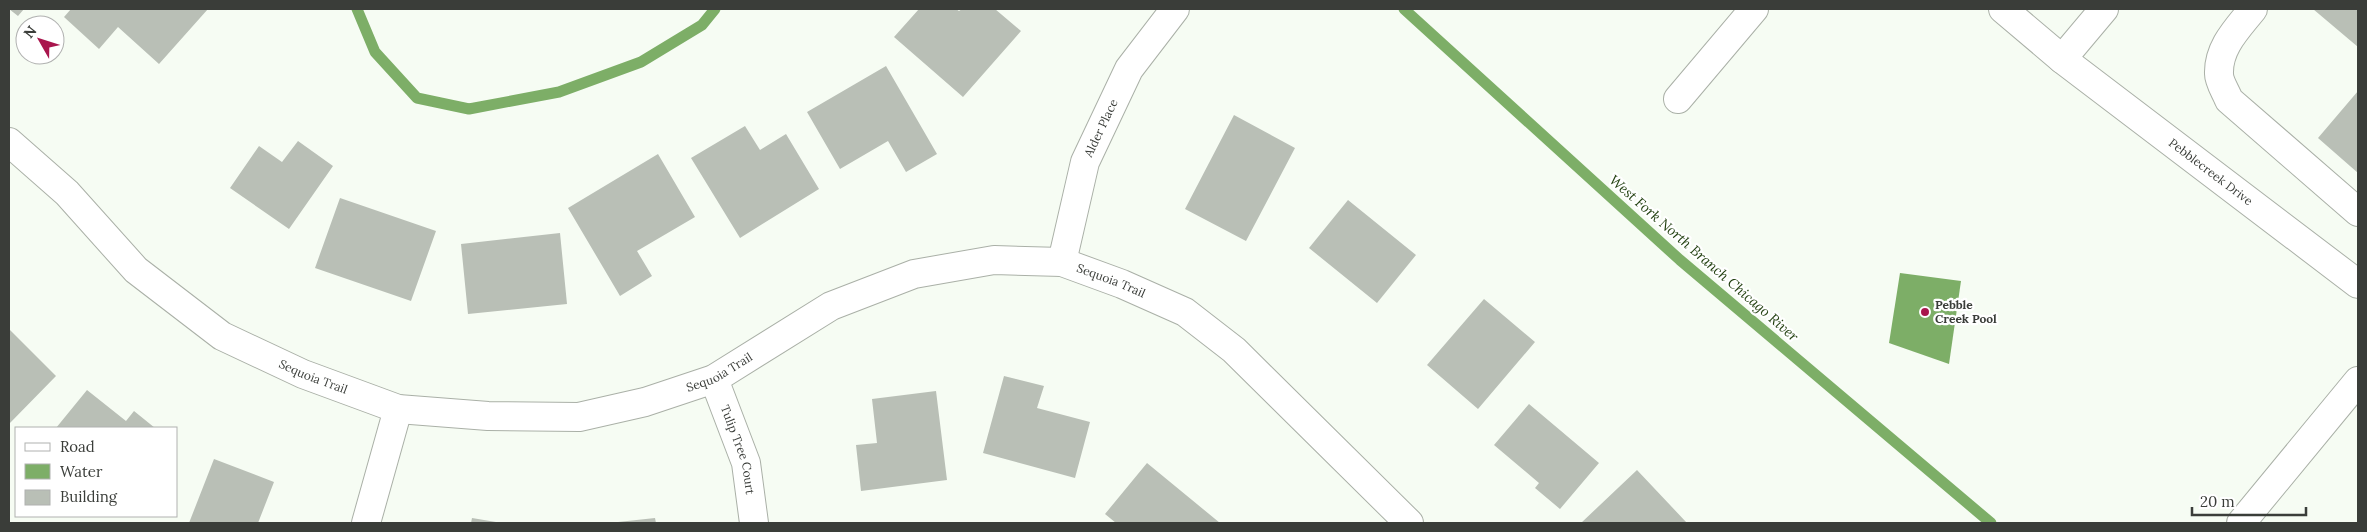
<svg xmlns="http://www.w3.org/2000/svg" width="2367" height="532" font-family="Lora,serif">
<style>
.water{fill:#7dae67}
.lines{fill:none;stroke-linecap:round;stroke-linejoin:round}
.stream{stroke:#7dae67;stroke-width:11}
.building{fill:#b9bfb6}
.minor-casing{stroke:#aab0a7;stroke-width:30}
.minor{stroke:#fff;stroke-width:28}
.poi-dot{fill:#a9164d;stroke:#fff;stroke-width:2}
.labels{text-anchor:middle;stroke-width:4.5;stroke-linejoin:round;paint-order:stroke}
.street-label{font-size:12px;fill:#3a3d39;stroke:#fff}
.poi-label{font-size:12px;font-weight:bold;fill:#3a3d39;stroke:#fff;text-anchor:start}
.water-label{font-size:14px;font-style:italic;fill:#1f3e0d;stroke:#fff}
</style>
<rect width="100%" height="100%" fill="#f6fcf3"/>
<path class="water" d="M1900,273L1961,281L1949,364L1889,343Z"/>
<g class="lines">
<path class="stream" d="M357,9L375,52L417,98L469,109L559,92L641,62L702,25L715,9
M1404,9L1680,260L1991,523"/>
</g>
<path class="building" d="M9,9H24L18,16Z
M71,9H208L159,64L118,27L99,49L64,17Z
M919,9H956L959,11L962,9H995L1021,31L963,97L894,37Z
M2313,9H2358V47Z
M886,66L937,154L906,172L888,141L840,169L807,112Z
M2358,91V173L2318,138Z
M1234,115L1295,148L1246,241L1185,209Z
M745,126L760,150L786,134L819,189L740,238L691,158Z
M298,141L333,166L289,229L230,188L259,146L282,162Z
M658,154L695,217L637,251L652,276L620,296L568,208Z
M340,198L436,231L411,301L315,268Z
M1348,200L1416,255L1377,303L1309,248Z
M560,233L567,304L468,314L461,244Z
M1484,299L1535,342L1478,409L1427,365Z
M9,329L56,376L9,424Z
M1004,376L1044,386L1037,408L1090,422L1075,478L983,453Z
M87,390L126,421L134,411L155,428H56Z
M936,391L947,480L861,491L856,445L877,443L872,399Z
M1529,404L1599,463L1560,509L1535,488L1539,483L1494,445Z
M214,459L274,482L258,523H189Z
M1147,463L1220,523H1116L1105,514Z
M1637,470L1687,523H1581Z
M472,518L496,522V523H471Z
M655,518L656,523H618V522Z"/>
<g class="lines">
<g class="minor-casing">
<g id="minor">
<path id="s1" d="M2003,9L2062,59L2358,284"/>
<path d="M2253,9C2238,28 2218,47 2219,74C2219,82 2226,92 2229,100L2358,212"/>
<path d="M2062,59L2104,9"/>
<path d="M1678,99L1754,9"/>
<path id="s2" d="M9,142L67,193L136,270L222,336L303,374L398,409L488,416L579,417L645,402L714,379L831,306L914,274L994,260L1062,262L1122,284L1185,312L1234,350L1409,523"/>
<path id="s3" d="M1062,262L1085,162L1129,69L1175,9"/>
<path id="s4" d="M714,379L746,463L754,523"/>
<path d="M366,523L398,409"/>
<path d="M2241,523L2358,381"/>
</g>
</g>
<use href="#minor" class="minor"/>
</g>
<circle class="poi-dot" cx="1925" cy="312" r="5"/>
<g class="labels">
<g class="street-label">
<text dy="4" stroke="none"><textPath href="#s3" startOffset="140">Alder Place</textPath></text>
<text dy="4" stroke="none"><textPath href="#s1" startOffset="264">Pebblecreek Drive</textPath></text>
<text dy="4" stroke="none"><textPath href="#s2" startOffset="1230">Sequoia Trail</textPath></text>
<text dy="4" stroke="none"><textPath href="#s2" startOffset="809">Sequoia Trail</textPath></text>
<text dy="4" stroke="none"><textPath href="#s2" startOffset="389">Sequoia Trail</textPath></text>
<text dy="4" stroke="none"><textPath href="#s4" startOffset="75">Tulip Tree Court</textPath></text>
</g>
<g class="poi-label">
<text x="1935" y="309">Pebble<tspan x="1935" dy="14">Creek Pool</tspan></text>
</g>
<g class="water-label">
<text transform="translate(1704 258) rotate(41)" y="5">West Fork North Branch Chicago River</text>
</g>
</g>
<rect width="2367" height="532" fill="none" stroke="#3a3d39" stroke-width="20"/>
<rect x="15" y="427" width="162" height="90" fill="#ffffff" stroke="#b0b1b0"/>
<rect x="25" y="443" width="25" height="8" fill="#ffffff" stroke="#b0b1b0"/>
<text x="60" y="452" font-size="15" fill="#3a3d39">Road</text>
<rect x="25" y="464" width="25" height="15" fill="#7dae67" stroke="#b0b1b0"/>
<text x="60" y="477" font-size="15" fill="#3a3d39">Water</text>
<rect x="25" y="490" width="25" height="15" fill="#b9bfb6" stroke="#b0b1b0"/>
<text x="60" y="502" font-size="15" fill="#3a3d39">Building</text>
<g transform="translate(40 40) rotate(309)"><circle r="24" fill="#ffffff" stroke="#b0b1b0"/>
<path d="M0-4L9 19L0 12L-9 19Z" fill="#a9164d"/>
<text y="-8" font-size="14" font-weight="bold" text-anchor="middle" fill="#3a3d39">N</text>
</g>
<path d="M2192 507v8h114v-8" fill="none" stroke="#3a3d39" stroke-width="2.5"/>
<text x="2200" y="507" font-size="15" fill="#3a3d39" stroke="#ffffff" stroke-width="4" paint-order="stroke">20 m</text>
</svg>
